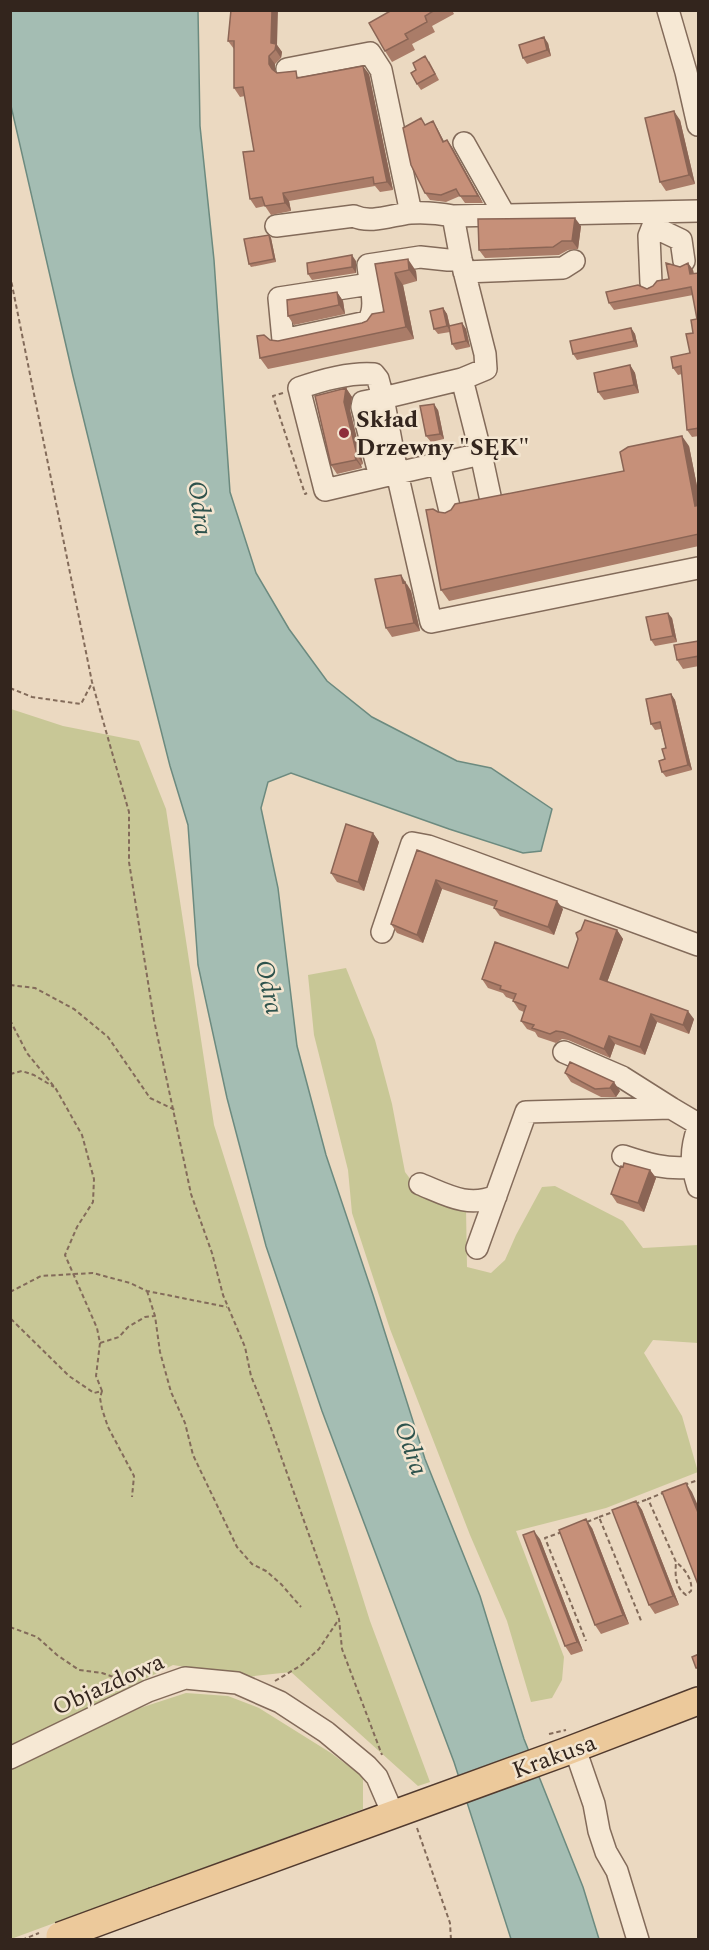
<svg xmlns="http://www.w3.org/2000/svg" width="709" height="1950" font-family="Spectral,serif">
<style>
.green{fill:#c8c796}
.water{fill:#a4bdb3;stroke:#6c8a7f;stroke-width:1.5}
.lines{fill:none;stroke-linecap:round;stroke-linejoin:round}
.minor-casing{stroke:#836b5a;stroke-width:24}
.major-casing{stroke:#513a2e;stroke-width:30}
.path{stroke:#836b5a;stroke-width:2;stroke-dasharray:4.5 3;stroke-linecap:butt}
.minor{stroke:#f6e8d4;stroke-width:21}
.major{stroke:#ecc99b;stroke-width:27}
.major-bridge-casing{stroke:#513a2e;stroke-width:30;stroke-linecap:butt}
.major-bridge{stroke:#ecc99b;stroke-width:27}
.wall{fill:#aa7c68}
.shaded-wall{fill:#8b6555}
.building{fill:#c69079;stroke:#8b6555;stroke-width:1.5}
.poi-dot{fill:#8e2e3a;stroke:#f3e5d0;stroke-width:2}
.labels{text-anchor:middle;stroke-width:5;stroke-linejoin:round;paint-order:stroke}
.poi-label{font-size:24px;font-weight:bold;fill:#33251d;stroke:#f3e5d0;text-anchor:start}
.street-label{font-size:24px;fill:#33251d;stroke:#f3e5d0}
.water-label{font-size:26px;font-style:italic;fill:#2d524c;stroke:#f3e5d0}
</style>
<rect width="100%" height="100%" fill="#ebd9c1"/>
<path class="green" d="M11,709L63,726L139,741L166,809L214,1125L370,1621L430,1782L418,1786L291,1672L246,1677L173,1665L11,1747Z
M346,968L375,1040L392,1104L405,1172L420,1192L466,1208L467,1267L491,1273L505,1260L516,1235L542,1187L555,1186L623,1221L643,1248L698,1245V1343L653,1340L644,1353L682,1416L698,1472L606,1508L516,1531L564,1657L562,1680L552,1698L531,1702L507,1621L470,1535L390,1329L352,1213L348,1170L314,1035L308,975Z
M186,1693L228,1696L259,1708L331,1753L363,1777V1809L11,1939V1769L140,1708Z"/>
<path class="water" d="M10,11H198L200,126L214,260L230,492L256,573L289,629L327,681L372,717L457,761L491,768L552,809L541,851L523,853L449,829L291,773L268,782L261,808L278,888L297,1046L326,1155L373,1295L425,1459L480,1596L524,1739L583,1887L599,1939H511L454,1762L322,1411L266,1246L227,1098L198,965L188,825L170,766L130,608L73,376L11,106Z"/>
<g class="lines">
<g class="minor-casing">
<path id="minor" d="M668,10L686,72L698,125
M287,69L370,53L381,70L411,213
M464,143L504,214
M698,211L453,216L461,259L485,354L486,369L462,379L383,398L397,473L431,622L698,568
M655,221L660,230L681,240L684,261
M276,226L354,216C370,224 392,215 410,213C425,212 438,213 453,216
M464,272L563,268L574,261
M651,283L649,236L655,221L654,212
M370,284L279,298L283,340L367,322C379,309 369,282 368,265L420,257L448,260L461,259
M462,379L481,454
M439,464L450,511
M380,477L325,490L299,388C322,380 350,372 374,374L378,379L383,398L363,402L362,407L380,477L481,454L490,496
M382,932L412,843L428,846L470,861L698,945
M564,1052L622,1077L671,1108
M698,1128C690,1151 691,1164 698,1187
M623,1156C647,1164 667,1170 692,1167
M420,1184C447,1195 468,1208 496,1196
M477,1248L526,1112L671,1108L698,1124
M575,1749L594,1804L599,1831L606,1852L617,1871L638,1940
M10,1758L148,1691L185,1678L237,1683L280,1702L326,1732L367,1766L377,1777L393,1814"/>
</g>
<g class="major-casing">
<path id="major" d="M155,1901L565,1752L698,1701"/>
</g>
<path class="path" d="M10,275L92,682L129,812V862L154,1020L191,1194L212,1253L223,1295L245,1347L251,1376L262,1403L339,1619L342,1649L382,1755
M283,393L273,396L305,494L307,493
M10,688L32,697L81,704L92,683
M10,985L35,988L74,1009L108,1037L150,1098L175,1110
M10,1020L27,1053L56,1089L82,1135L94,1179L93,1202L77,1227L65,1255L97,1328L100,1343L96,1376L102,1391L94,1393L69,1376L10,1318
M10,1074L22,1071L34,1075L54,1087
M147,1291L155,1316L160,1352L171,1392L185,1423L193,1455L237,1547L252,1564L266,1571L281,1584L301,1607
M10,1292L41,1276L93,1273L130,1283L147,1291L227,1307
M100,1343L119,1337L128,1327L145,1317L155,1316
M102,1391L100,1398L102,1409L108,1427L134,1476L132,1497
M684,1485L698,1480
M665,1492L648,1499L676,1562C685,1569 693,1580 691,1591L686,1595C675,1587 675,1575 676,1562
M635,1504L648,1499
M599,1517L613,1512
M587,1522L599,1517L642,1623
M562,1532L545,1538L586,1641
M10,1627L37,1637L57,1655L79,1670L102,1673L128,1682
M275,1681L300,1666L319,1649L339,1619
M549,1734L566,1730
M417,1828L450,1923L451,1940
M22,1940L39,1933"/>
<use href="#minor" class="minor"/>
<use href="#major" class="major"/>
<g class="major-bridge-casing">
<path id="major-bridge" d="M60,1936L155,1901"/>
</g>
<use href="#major-bridge" class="major-bridge"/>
</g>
<path class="wall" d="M392,10H452L454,14L432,26L435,32L412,44L415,50L392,62L385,51Z
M228,41L277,45L282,52L281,58L275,64V71L277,73L300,77L369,74L393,190L380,192L375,186L289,201L291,211L271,215L265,206L256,208L250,199L254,151L245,96L240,97L234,88V49Z
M548,43L551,56L527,64L523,58Z
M429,61L439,80L421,90L417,84Z
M680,120L695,184L666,191L660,182Z
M426,125L437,128L444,142L447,140L452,147L483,203H465L460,196L446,202L430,200L425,193Z
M581,226L578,249L568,250L559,255L485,258L479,250Z
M269,235L271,238L276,262L251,267L249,264Z
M356,261V273L312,280L308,274Z
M688,263L693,270L694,274L699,273V436L692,437L687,430L682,374L678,375L673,368L690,353L693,333L697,319L693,295L614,310L609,303L653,286L669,279L680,267Z
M375,264L416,271L417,281L403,285L414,339L268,369L260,358L270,340L278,341L362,323L384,312Z
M337,292L343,301L345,314L294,325L288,316Z
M443,308L447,314L450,326L462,323L466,329L470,347L456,350L452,344L450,332L438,334L434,329Z
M631,328L635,334L638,347L577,360L573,354Z
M630,365L635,373L639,393L604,400L598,392Z
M346,388L352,397L350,410L363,464L361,465L362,468L337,474L331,465Z
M438,410L444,439L431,442L426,436Z
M689,446L699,496V546L449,601L441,590L438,512L445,513L624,471Z
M407,584L411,591L420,631L392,637L386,628Z
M672,618L677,642L655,646L651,640Z
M699,641V666L683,669L677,660Z
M671,694L675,700L692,770L666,777L662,772L665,759L666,748L661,729L655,730L651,724Z
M373,833L379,842L364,891L337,882L331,873Z
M417,850L563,909L554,935L500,916L494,908L495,907L442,889L423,943L397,933L391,924Z
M617,930L623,939L607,982L694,1019L689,1034L657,1022L645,1055L615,1044L610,1058L568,1040L562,1039L556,1043L538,1037L535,1032L527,1029L521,1021L524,1012L519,1010L513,1001L514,1000L506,997L503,993L488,988L482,979L568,968Z
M565,1073L620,1091L616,1097H601L571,1082Z
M650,1170L656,1178L644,1212L617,1203L611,1194Z
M636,1501L642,1510L679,1605L655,1614L649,1605Z
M592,1528L629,1624L601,1634L595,1625Z
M540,1539L583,1651L571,1655L565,1646Z"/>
<path class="shaded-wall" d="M272,10H278L277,45L282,52L281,58L271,43Z
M544,37L548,43L551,56L547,50Z
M269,56L275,64V72L278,78L269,64Z
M363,66L369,74L393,190L387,182Z
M674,111L680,120L695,184L689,175Z
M433,121L437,128L448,149L443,142Z
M447,140L452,147L483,203L478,196Z
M283,193L289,201L291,211L285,203Z
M575,218L581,226L578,249L572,241Z
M269,235L271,238L276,262L274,259Z
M352,255L356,261V273L352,267Z
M408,259L416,271L417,281L409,270Z
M688,263L693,270L695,282L690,274Z
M395,273L403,285L414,339L406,327Z
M337,292L343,301L345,314L339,305Z
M443,308L447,314L451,332L447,326Z
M462,323L466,329L470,347L466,341Z
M631,328L635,334L638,347L634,341Z
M630,365L635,373L639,393L634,385Z
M346,388L352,397L350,410L363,464L357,455L344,402Z
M434,404L438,410L444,439L440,434Z
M682,436L689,446L699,496V511L695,506Z
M355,456L361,465L362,468L356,460Z
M401,575L411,591L420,631L414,623Z
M668,613L672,618L677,642L673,636Z
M671,694L675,700L692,770L688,765Z
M373,833L379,842L364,891L358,882Z
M436,880L442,889L423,943L417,935Z
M557,901L563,909L554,935L548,927Z
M617,930L623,939L605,988L600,979Z
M688,1011L694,1019L689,1034L683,1025Z
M651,1014L657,1022L645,1055L640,1047Z
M609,1036L615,1044L610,1058L604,1049Z
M614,1082L620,1091L616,1097L610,1088Z
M650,1170L656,1178L644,1212L638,1203Z
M686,1483L692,1492L699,1508V1515Z
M636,1501L642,1510L679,1605L673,1596Z
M586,1519L592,1528L629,1624L623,1615Z
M534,1531L540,1539L583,1651L577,1642Z"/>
<path class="building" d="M231,10H272L271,43L276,44L275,50L269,56V64L272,69L277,73L296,71L297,78L363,66L387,182L374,184L373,177L283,193L285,203L265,206L262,197L250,199L243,152L254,151L243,87L234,88V41H228Z
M392,10H435L425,16L427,22L405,34L408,39L385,51L369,23Z
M544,37L547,50L523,58L519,45Z
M425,56L435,74L417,84L411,73L416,70L413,63Z
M674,111L689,175L660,182L645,118Z
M421,118L425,125L433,121L443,142L447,140L478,196H460L456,189L441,195L425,193L411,165L403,128Z
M575,218L572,241H562L553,247L479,250L478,219Z
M269,235L274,259L249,264L244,239Z
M352,255V267L308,274L307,263Z
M408,259L409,270L395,273L406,327L260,358L257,336L264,335L270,340L278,341L362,323L367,321L372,314L384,312L375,264Z
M666,263L680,267L688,263L690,274L699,273V428L687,430L681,366L673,368L671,357L690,353L686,334L693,333L691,320L697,319L691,287L609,303L606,292L638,285L647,289L653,286L657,281L669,279Z
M337,292L339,305L288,316L287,300Z
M443,308L447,326L434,329L430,311Z
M462,323L466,341L452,344L449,326Z
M631,328L634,341L573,354L570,341Z
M630,365L634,385L598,392L594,373Z
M346,388L344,402L357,455L355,456L356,460L331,465L315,396Z
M434,404L440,434L426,436L420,406Z
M682,436L695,506L699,505V534L441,590L426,510L433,509L438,512L445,513L451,510L455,504L624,471L620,452L628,447Z
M401,575L403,583L405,582L414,623L386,628L375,579Z
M668,613L673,636L651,640L646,617Z
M699,641V656L677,660L674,645Z
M671,694L688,765L662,772L659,761L665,759L662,749L666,748L660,722L651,724L646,699Z
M346,824L373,833L358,882L331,873Z
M417,850L557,901L548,927L494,908L497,901L436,880L417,935L391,924Z
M585,920L617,930L600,979L688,1011L683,1025L651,1014L640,1047L609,1036L604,1049L563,1032L556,1031L550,1034L532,1028L534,1025L521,1021L526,1006L513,1001L516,994L500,989L501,986L482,979L495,942L568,968L578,939L576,933L581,930Z
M570,1062L614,1082L610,1088L595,1089L565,1073Z
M624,1163L650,1170L638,1203L611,1194L621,1166L623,1167Z
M686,1483L699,1515V1587L662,1492Z
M636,1501L673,1596L649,1605L612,1510Z
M586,1519L623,1615L595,1625L559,1530Z
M534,1531L577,1642L565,1646L523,1535Z
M699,1654V1668H696L692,1657Z"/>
<circle class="poi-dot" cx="344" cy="433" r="6"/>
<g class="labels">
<g class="poi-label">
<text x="356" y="427">Skład<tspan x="356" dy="28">Drzewny "SĘK"</tspan></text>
</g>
<g class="street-label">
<text transform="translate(108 1684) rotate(-24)" y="8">Objazdowa</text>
<text transform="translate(554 1756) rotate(-20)" y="8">Krakusa</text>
</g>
<g class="water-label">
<text transform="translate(201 508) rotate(82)" y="9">Odra</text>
<text transform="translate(270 987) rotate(78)" y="9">Odra</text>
<text transform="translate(412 1448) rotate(71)" y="9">Odra</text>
</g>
</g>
<rect width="709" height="1950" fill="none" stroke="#33251d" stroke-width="24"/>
</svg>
